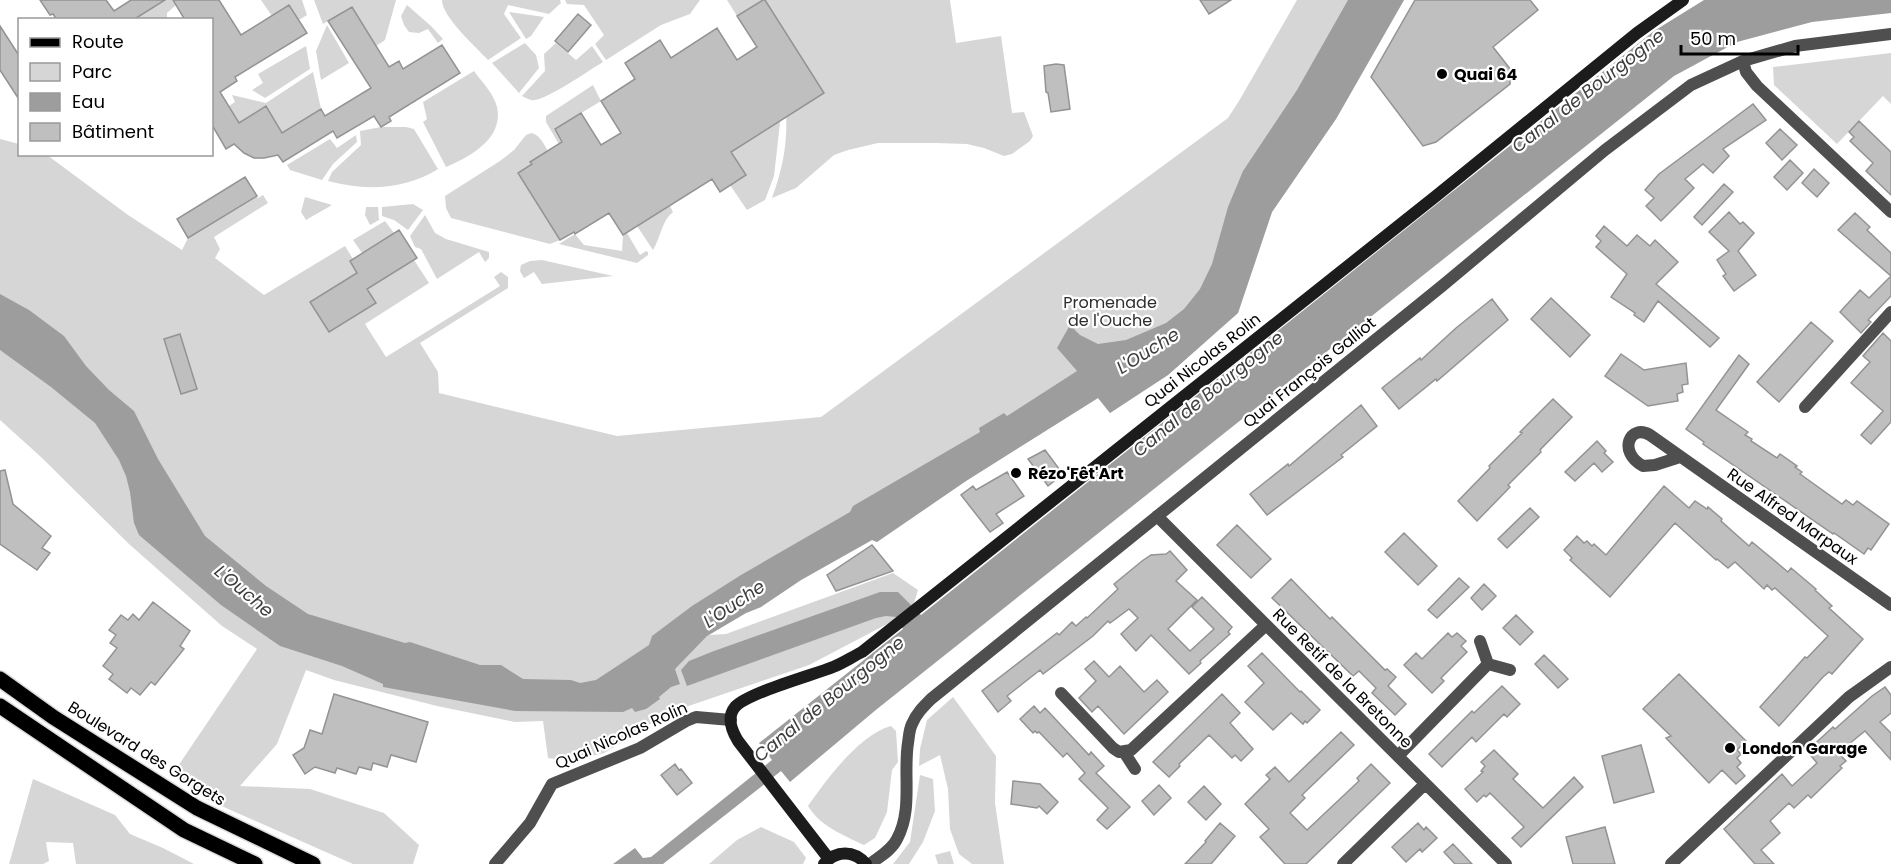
<svg xmlns="http://www.w3.org/2000/svg" width="1891" height="864" font-family="Poppins,sans-serif">
<style>
.green{fill:#d6d6d6}
.water{fill:#9d9d9d}
.building{fill:#bfbfbf;stroke:#939393;stroke-width:1.5}
.lines{fill:none;stroke-linecap:round;stroke-linejoin:round}
.primary-casing{stroke:#dbdbdb;stroke-width:18}
.street{stroke:#4f4f4f;stroke-width:12}
.secondary{stroke:#1c1c1c;stroke-width:12}
.primary{stroke:#000;stroke-width:15}
.poi-dot{fill:#000;stroke:#fff;stroke-width:2}
.labels{text-anchor:middle;stroke-width:4.5;stroke-linejoin:round;paint-order:stroke}
.poi-label{font-size:16px;font-weight:bold;fill:#000;stroke:#fff;text-anchor:start}
.park-label{font-size:16px;fill:#2d2d2d;stroke:#fff}
.street-label{font-size:16px;fill:#000;stroke:#fff}
.water-label{font-size:18px;font-style:italic;fill:#3e3e3e;stroke:#fff}
</style>
<rect width="100%" height="100%" fill="#fff"/>
<path class="green" d="M159,0H173L176,5L167,13V19L133,20Z
M261,0H302L307,15L299,20L289,5L272,16Z
M314,0H396L385,40L376,46L352,7L323,24Z
M442,0H560L561,3L549,14L508,5L504,14L521,38L488,60C476,47 442,17 442,0Z
M565,0H700L690,14L661,25L606,60L595,44L604,35L584,5L567,4Z
M727,0H763L737,16Z
M765,0H950L956,43L1001,36L1012,113L1024,112L1033,136L1030,141L1012,154L1004,156L984,148L967,144L935,143H878L848,150L834,155L796,188L772,198C782,171 788,143 786,113L824,93Z
M1297,0H1404L1336,119L1272,212L1238,313L1168,375L1110,413L1098,398L966,481L877,542L872,540L801,580L761,607L746,613L709,635L726,634L893,573L918,590L914,603L891,622L809,665L671,712L631,735V737L604,753L570,761L548,758L543,721L515,722L437,706L334,680L306,670L277,744L240,786L310,789L384,813L419,845L413,864H353L208,800L172,775L257,649L222,626L129,544L41,457L0,420V139L19,144L20,154L47,155L128,215L182,250L188,238L257,197L258,198L263,195L268,203L214,237L220,249L215,258L264,295L345,246L353,259L350,261L357,273L310,302L329,332L375,303L365,286L382,280L414,260L429,283L365,324L386,357L500,286L494,277L501,272L508,277V288L420,343L438,372L439,393L617,436L821,417L1228,118L1239,101Z
M407,5L431,26L443,39L438,43L428,29L419,33L409,32L404,25L401,16Z
M509,12L544,17L531,36L526,39Z
M327,25L349,63L321,80L316,51Z
M525,43L536,55L539,68L519,93L492,63Z
M556,43L576,60L592,46L603,62C588,71 551,97 535,100C530,101 527,98 522,96L545,71L544,54Z
M306,46L310,69L265,98L252,90L263,83L258,74Z
M1891,53V104L1883,96L1837,144L1774,85L1773,67Z
M474,71C482,82 494,94 497,107C504,139 469,157 446,167L423,122L427,119L423,102Z
M313,72L321,109L282,133L266,106L239,123L229,106L235,102L232,95L266,103Z
M593,85L601,101L555,129L568,151L564,153L546,122V116Z
M778,120L780,123L774,176L765,200L747,210L730,185L731,152Z
M381,127H406L414,129L438,169C405,190 365,191 328,181L332,172L361,145L360,131Z
M531,133C539,134 544,144 548,151L518,173L560,240L550,244L451,218L446,208L445,196L500,161L514,150L526,135Z
M356,135L357,142L333,164L322,180L290,170L287,165L330,139L337,148Z
M305,197L332,205L306,220L301,212Z
M413,204L423,210L408,230L394,220L382,216V207Z
M670,206L673,212C661,222 661,237 653,250L637,226Z
M366,207H378L379,220L370,225L365,215Z
M425,215L435,233L446,239L489,252V258L485,262L479,252L437,279L421,249L415,247L410,236Z
M385,221L394,233L362,253L353,240Z
M627,233L640,255L646,251L648,252V255L637,263L559,244L575,234L584,245L622,251L623,235Z
M542,260L613,276L542,284L534,272L524,278L520,271L521,265L530,261Z
M953,697L996,756L995,803L1004,864H972L959,854L950,829L948,789L940,755L919,766L920,749L927,720Z
M891,726L896,731L898,762L892,770L887,812L875,838L864,845C843,835 820,826 808,806C827,779 859,735 891,726Z
M920,775L933,779L935,811L923,842L909,864H893L910,842Z
M33,779L115,815L130,834L163,848L194,864H76L73,843L46,842L49,861L43,864H9Z
M761,827L794,842L806,858L803,864H709L737,840Z
M950,851L954,864H938L935,855Z"/>
<path class="water" d="M1348,0H1404L1336,119L1272,212L1238,313L1168,375L1110,413L1098,398L966,481L877,542L872,540L801,580L761,607L746,613L707,636L675,669L680,684L671,687L659,697L660,699L646,709L635,712L632,708L623,712L515,711L383,687V684L342,666L280,646L221,605L139,535L134,523L130,492L126,476L119,460L95,423L51,387L0,350V294L29,310L64,336L86,366L109,390L134,411L158,459L205,536L266,586L308,614L405,643L410,642L480,665H501L523,679L571,680L580,683L596,680L649,645L652,636L692,606L741,575L850,512L853,506L980,432L979,428L1004,413L1007,416L1077,371L1057,348L1070,325L1080,335L1098,344L1126,340L1166,323L1184,309L1200,289L1212,264L1228,207L1243,171L1297,90Z
M1704,0H1891V13L1812,22L1737,42L1674,76L877,709L790,782L781,771L663,864H613L635,848L643,858L651,857L772,760L759,743L903,629L896,617L886,616L876,618L687,686L681,670L689,661L714,651L880,592H898L921,615L1654,31Z"/>
<path class="building" d="M40,0H106L114,11L131,0H165L133,20H57L53,14L50,15Z
M173,0H219L241,35L289,5L307,33L235,77L237,81L220,92L239,123L266,106L282,133L321,109L325,116L371,88L328,21L352,7L389,67L399,61L403,69L442,45L460,73L389,117L391,121L381,127L374,116L337,138L333,131L283,162L278,155L264,158H254L244,153L234,144L226,149L212,125V20H185Z
M763,0H765L824,93L731,152L746,175L720,192L712,179L623,235L609,213L575,234L574,232L560,240L518,173L532,164L530,162L562,142L555,129L581,113L601,145L621,133L601,101L635,79L625,63L660,40L671,58L717,28L737,60L757,47L737,16Z
M1200,0H1231L1209,14Z
M1415,0H1530L1538,10L1493,47L1511,70L1510,84L1436,142L1423,146L1371,77Z
M578,14L591,25L568,52L555,41Z
M0,26L20,57V101L0,70Z
M1056,64L1064,65L1070,109L1051,112L1048,93L1046,92L1044,66Z
M1753,104L1766,120L1723,149L1729,156L1713,173L1703,164L1685,179L1694,188L1661,221L1646,206L1654,198L1645,190L1659,174Z
M1859,121L1891,152V195L1866,171L1873,163L1850,141L1854,137L1849,132Z
M1780,129L1797,145L1782,160L1766,143Z
M1790,160L1803,173L1787,190L1774,177Z
M1814,169L1829,183L1817,197L1802,183Z
M245,177L257,196L188,238L177,219Z
M1724,184L1733,192L1702,225L1694,217Z
M1729,212L1740,224L1743,222L1754,233L1738,251L1756,275L1734,291L1723,276L1726,274L1717,260L1729,251L1709,232Z
M1855,213L1870,227L1867,230L1891,253V276L1838,230Z
M1604,226L1627,246L1637,235L1650,246L1655,240L1678,262L1656,284L1719,338L1710,347L1658,301L1644,322L1634,315L1635,313L1611,297L1627,274L1596,247L1601,241L1596,236Z
M399,230L417,258L367,289L376,303L329,332L310,302L357,273L350,261Z
M1891,276V296L1868,320L1871,322L1861,333L1840,312L1860,290L1869,298Z
M1551,298L1590,335L1570,357L1531,319Z
M1492,299L1508,320L1437,381L1436,379L1399,409L1382,388L1420,358L1421,360L1456,328Z
M1811,322L1833,341L1779,402L1757,382Z
M1883,333L1891,341V422L1871,444L1861,435L1883,411L1851,383L1870,362L1863,356Z
M180,334L197,389L181,394L164,339Z
M1621,354L1644,370L1686,363L1688,384L1682,385L1683,392L1677,394L1678,401L1648,406L1605,376Z
M1739,355L1749,364L1716,410L1748,432L1745,435L1752,439L1751,441L1777,458L1780,454L1797,466L1795,467L1802,472L1800,474L1842,504L1846,500L1853,505L1857,501L1889,524L1871,550L1868,548L1864,554L1834,533L1833,534L1703,444L1704,442L1686,429Z
M1553,399L1572,417L1540,450L1541,452L1508,485L1510,487L1477,521L1458,501L1490,468L1489,466L1522,433L1520,432Z
M1361,405L1377,426L1341,455L1343,457L1267,515L1250,494L1288,464L1289,466Z
M1597,441L1606,451L1604,453L1613,462L1602,472L1594,463L1575,481L1565,472Z
M1045,450L1063,474L1048,486L1028,459Z
M5,470L13,504L51,536L42,548L50,553L37,570L0,544V471Z
M1007,472L1024,496L996,514L1003,523L990,532L961,495L973,486L976,490Z
M1664,486L1689,508L1695,501L1707,509L1708,507L1722,519L1721,521L1749,546L1752,542L1788,572L1791,568L1816,589L1815,590L1832,606L1829,608L1863,639L1832,674L1829,672L1823,677L1779,726L1760,707L1805,657L1807,658L1828,636L1775,588L1772,590L1767,585L1764,589L1735,562L1728,568L1717,559L1716,560L1675,523L1610,597L1570,560L1572,558L1564,550L1577,536L1584,543L1587,541L1592,546L1594,544L1606,555Z
M1530,508L1539,517L1507,548L1498,539Z
M1237,525L1271,559L1251,578L1217,545Z
M1404,533L1437,566L1418,585L1385,552Z
M872,545L893,571L836,591L827,575Z
M1170,551L1187,570L1176,581L1197,600L1168,629L1190,651L1214,629L1192,607L1202,597L1232,627L1228,632L1230,634L1200,661L1201,663L1189,674L1151,635L1136,651L1121,634L1138,618L1129,609L1110,623L1108,621L1093,636L1043,674L1040,670L1007,696L1011,701L998,712L982,691L1057,633L1059,635L1072,622L1076,626L1086,617L1087,618L1118,589L1114,584L1142,561L1151,555L1166,554Z
M1459,578L1469,587L1437,618L1428,610Z
M1291,579L1330,619L1332,617L1385,670L1387,669L1396,677L1388,686L1406,704L1395,715L1372,693L1376,688L1359,671L1353,676L1272,598Z
M1484,584L1496,596L1482,610L1471,598Z
M153,602L190,631L180,646L184,649L155,685L151,682L140,695L131,688L127,693L109,679L113,674L103,666L117,648L110,643L116,635L109,630L121,615L128,620L133,614L139,620Z
M1516,615L1533,632L1520,645L1503,628Z
M1448,633L1452,637L1457,633L1466,641L1461,646L1467,652L1441,678L1444,681L1432,693L1404,665L1416,653L1422,659Z
M1262,653L1300,692L1301,691L1320,710L1307,723L1305,721L1303,724L1291,713L1273,730L1245,702L1264,683L1248,666Z
M1544,655L1568,679L1558,688L1535,664Z
M1094,661L1109,677L1120,666L1144,692L1157,680L1168,692L1124,734L1098,706L1092,712L1079,698L1096,681L1085,669Z
M1679,674L1746,741L1737,750L1741,754L1737,758L1741,763L1737,767L1745,776L1736,784L1722,770L1709,783L1666,738L1671,736L1643,709Z
M1502,686L1520,704L1507,717L1504,714L1476,742L1472,737L1442,767L1429,754L1472,711L1474,713Z
M1885,687L1891,695V713L1880,722L1891,733V760L1865,731L1838,753L1846,761L1840,766L1842,768L1811,798L1808,795L1794,808L1789,803L1770,821L1780,833L1761,850L1774,864H1755L1724,829L1782,774L1792,786L1817,763L1807,751L1833,727L1835,729L1872,696Z
M334,694L428,722L416,762L391,755L387,767L373,763L371,770L359,767L356,774L337,768L335,773L315,767L305,774L293,755L304,748L310,730L322,734Z
M1222,694L1240,713L1230,723L1253,749L1241,761L1235,755L1232,758L1209,735L1179,764L1180,766L1169,777L1153,762Z
M1034,706L1040,713L1045,708L1089,755L1091,752L1104,766L1096,773L1130,807L1107,829L1097,820L1108,808L1079,779L1085,773L1067,753L1063,757L1039,732L1037,733L1035,731L1033,733L1020,719Z
M1341,732L1354,745L1302,795L1305,798L1290,813L1307,830L1359,781L1357,778L1371,764L1390,783L1306,864H1285L1260,837L1269,829L1245,804L1270,779L1266,775L1275,767L1289,782Z
M1641,745L1654,792L1614,803L1602,756Z
M1494,750L1518,774L1513,779L1543,808L1574,777L1583,787L1521,847L1512,838L1524,827L1490,793L1486,797L1484,795L1477,802L1465,789L1483,772L1481,771L1485,766L1481,762Z
M675,764L679,770L681,769L692,783L677,795L661,775Z
M1013,781L1040,784L1058,802L1047,814L1039,806L1037,808L1011,804Z
M1159,785L1171,798L1154,815L1142,801Z
M1204,786L1221,804L1206,820L1188,802Z
M1220,823L1235,836L1211,864H1185L1206,842L1205,841Z
M1418,823L1424,830L1426,827L1437,838L1422,852L1420,849L1406,862L1392,847Z
M1605,827L1615,864H1573L1566,837Z
M1453,844L1472,864H1455L1444,852Z"/>
<g class="lines">
<g class="primary-casing">
<path id="primary" d="M0,679L53,717L197,808L313,864
M0,706L184,830L255,864"/>
</g>
<path class="street" d="M1743,61L1746,72L1757,86L1891,212
M1805,407L1891,312
M1680,457L1655,465L1643,466C1617,452 1630,423 1650,435L1891,605
M1157,516L1506,864
M1480,641L1488,664
M1488,664L1510,670
M1061,693L1113,748L1119,752L1131,750L1266,625
M1124,752L1135,769
M1398,756L1488,664
M495,864L530,823L552,784L640,748L686,721L696,717L731,720
M870,864C879,857 892,850 897,839C913,810 903,774 908,743C909,737 909,730 912,724C916,714 923,707 931,699L1442,286L1605,150L1691,85L1743,61L1795,46L1891,34
M1343,864L1425,784
M1671,864L1849,697L1891,667"/>
<path class="secondary" d="M829,859L738,741C732,731 726,718 735,707C747,693 813,675 833,667C843,663 852,657 862,652L1436,196L1637,33L1683,0
M824,864C836,850 854,850 866,864"/>
<use href="#primary" class="primary"/>
</g>
<g class="poi-dot">
<circle cx="1442" cy="74" r="6"/>
<circle cx="1016" cy="473" r="6"/>
<circle cx="1730" cy="748" r="6"/>
</g>
<g class="labels">
<g class="poi-label">
<text x="1454" y="80">Quai 64</text>
<text x="1028" y="479">Rézo'Fêt'Art</text>
<text x="1742" y="754">London Garage</text>
</g>
<g class="park-label">
<text x="1110" y="308">Promenade<tspan x="1110" dy="18">de l'Ouche</tspan></text>
</g>
<g class="street-label">
<text transform="translate(1202 360) rotate(-38)" y="6">Quai Nicolas Rolin</text>
<text transform="translate(1309 372) rotate(-39)" y="6">Quai François Galliot</text>
<text transform="translate(1793 516) rotate(35)" y="6">Rue Alfred Marpaux</text>
<text transform="translate(1343 678) rotate(45)" y="6">Rue Retif de la Bretonne</text>
<text transform="translate(621 735) rotate(-24)" y="6">Quai Nicolas Rolin</text>
<text transform="translate(147 753) rotate(32)" y="6">Boulevard des Gorgets</text>
</g>
<g class="water-label">
<text transform="translate(1588 91) rotate(-38)" y="6">Canal de Bourgogne</text>
<text transform="translate(1148 351) rotate(-32)" y="6">L'Ouche</text>
<text transform="translate(1208 394) rotate(-39)" y="6">Canal de Bourgogne</text>
<text transform="translate(244 591) rotate(40)" y="6">L'Ouche</text>
<text transform="translate(734 604) rotate(-34)" y="6">L'Ouche</text>
<text transform="translate(829 699) rotate(-39)" y="6">Canal de Bourgogne</text>
</g>
</g>
<rect x="18" y="18" width="195" height="138" fill="#ffffff" stroke="#999999" stroke-width="1.5"/>
<rect x="30" y="38" width="30" height="9" fill="#000000" stroke="#999999" stroke-width="1.5"/>
<text x="72" y="48" font-size="18" fill="#000000">Route</text>
<rect x="30" y="63" width="30" height="18" fill="#d6d6d6" stroke="#999999" stroke-width="1.5"/>
<text x="72" y="78" font-size="18" fill="#000000">Parc</text>
<rect x="30" y="93" width="30" height="18" fill="#9d9d9d" stroke="#999999" stroke-width="1.5"/>
<text x="72" y="108" font-size="18" fill="#000000">Eau</text>
<rect x="30" y="123" width="30" height="18" fill="#bfbfbf" stroke="#999999" stroke-width="1.5"/>
<text x="72" y="138" font-size="18" fill="#000000">Bâtiment</text>
<path d="M1681 45v9h117v-9" fill="none" stroke="#000000" stroke-width="3"/>
<text x="1690" y="45" font-size="18" fill="#000000" stroke="#ffffff" stroke-width="4.5" paint-order="stroke">50 m</text>
</svg>
